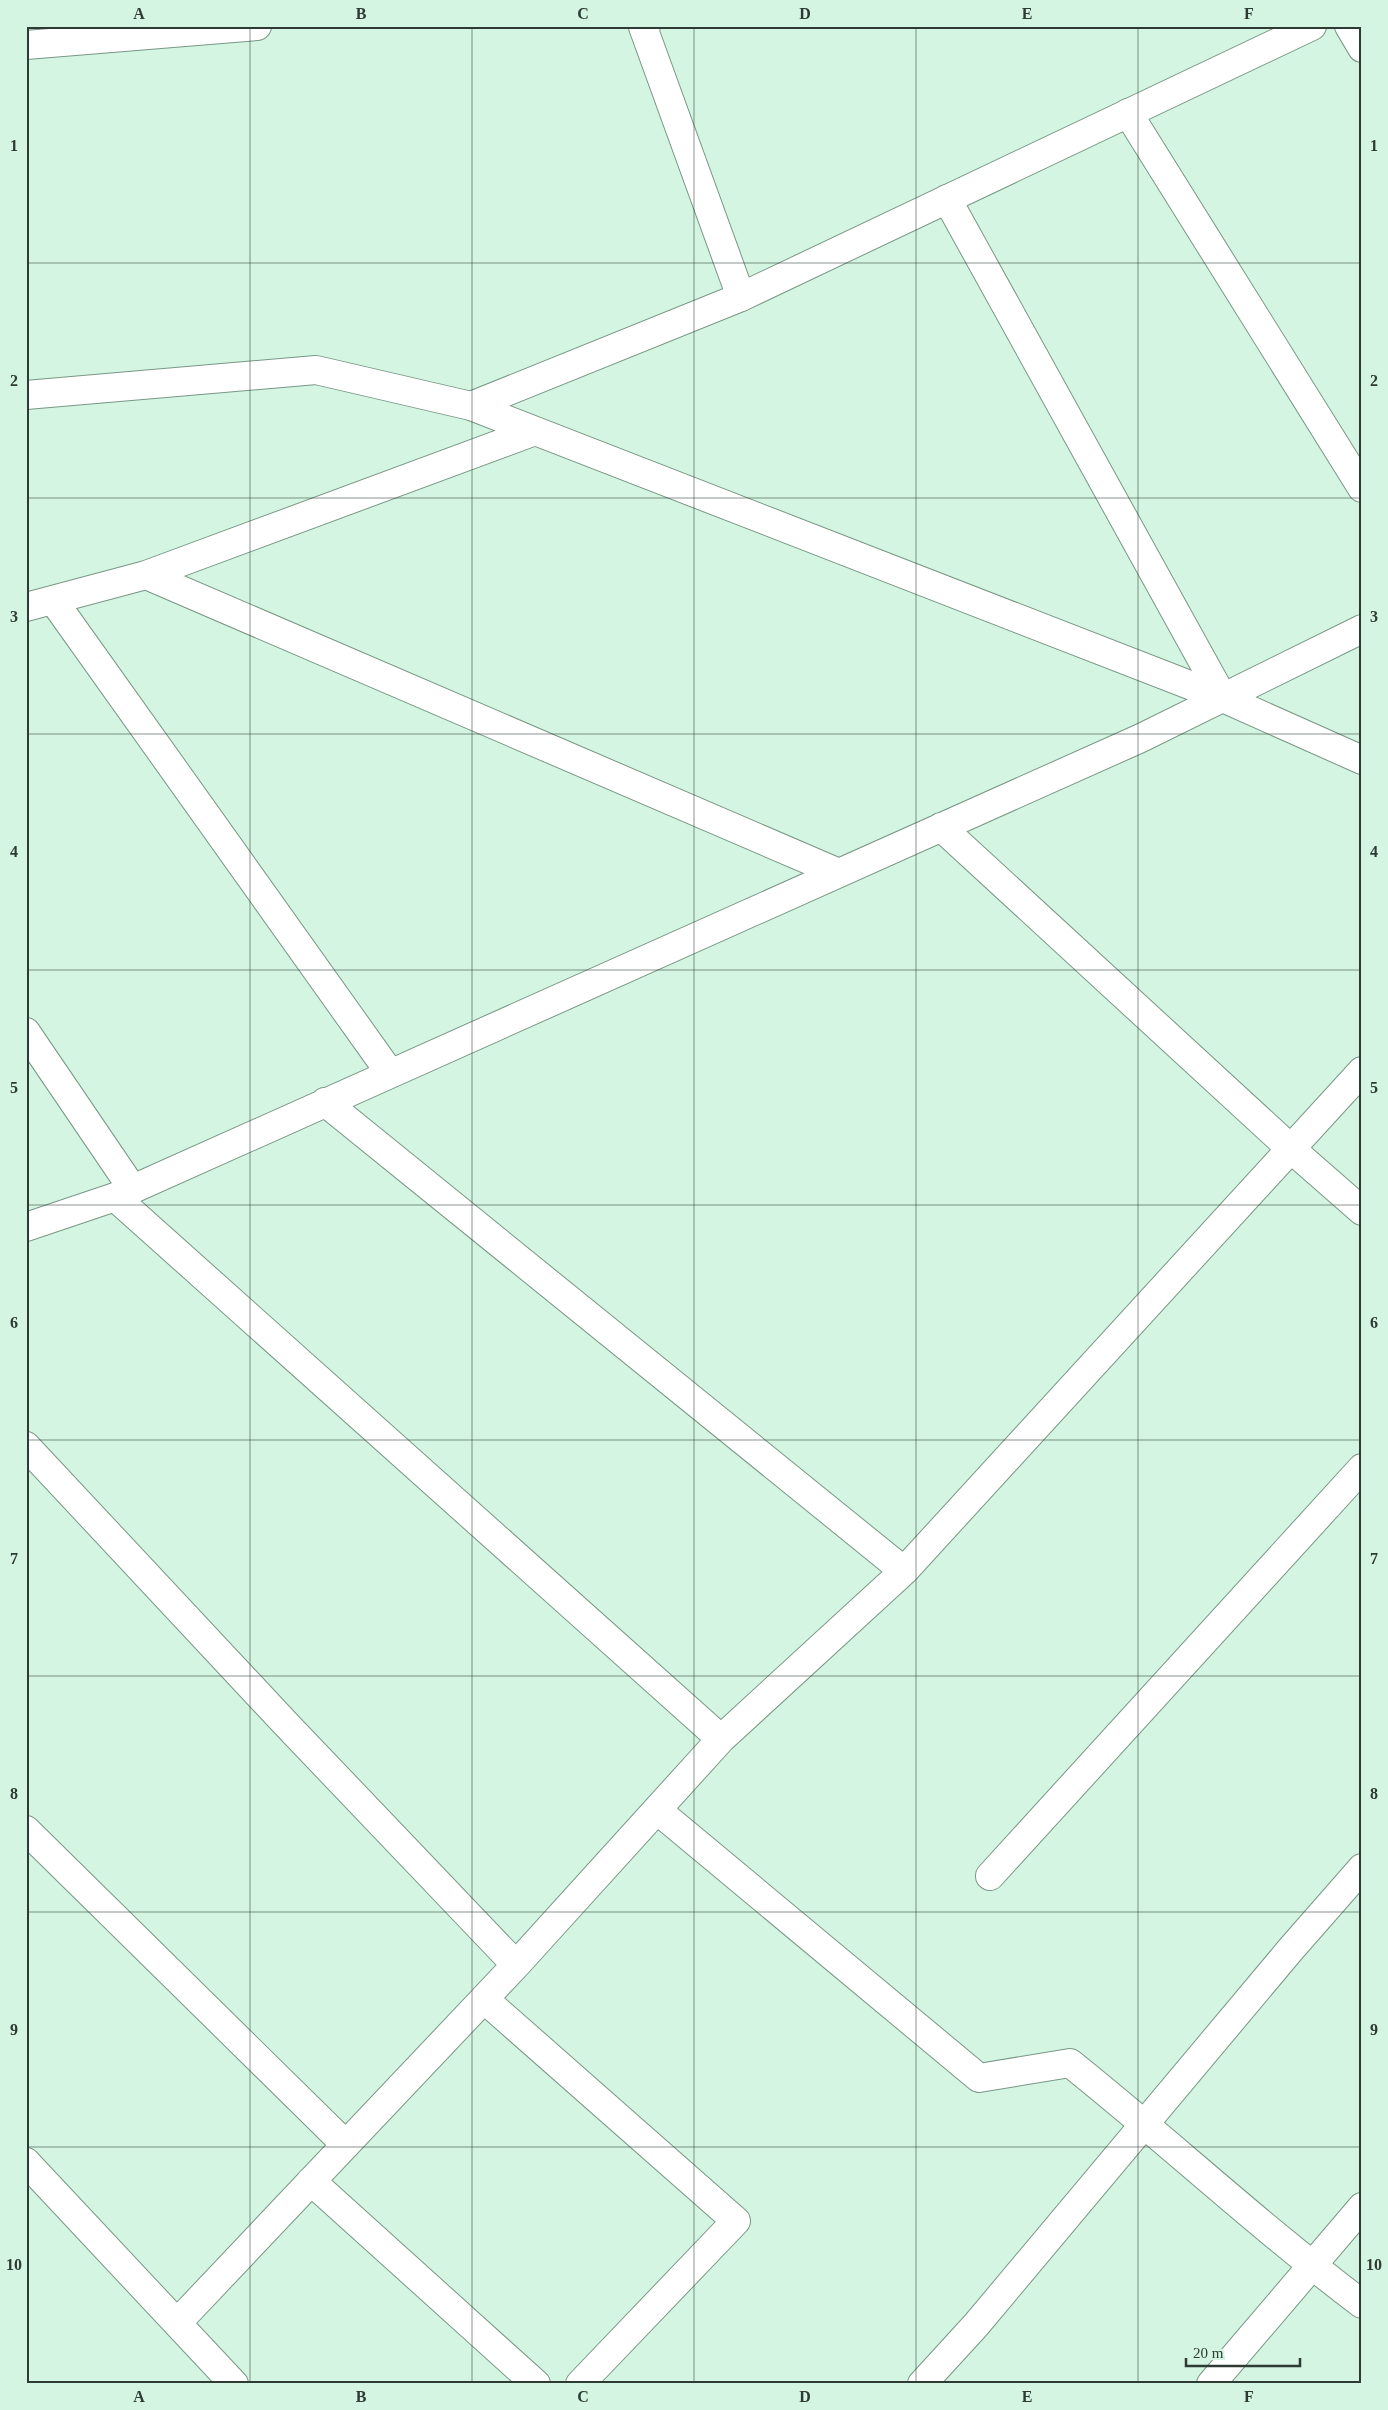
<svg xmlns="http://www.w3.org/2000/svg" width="1388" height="2410" font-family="'Times New Roman',serif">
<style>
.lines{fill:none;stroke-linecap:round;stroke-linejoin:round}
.minor-casing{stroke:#799785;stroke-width:30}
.tertiary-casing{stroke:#799785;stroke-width:30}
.minor{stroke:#fff;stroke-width:28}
.tertiary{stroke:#fff;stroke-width:28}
.grid{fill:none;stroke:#2e3b34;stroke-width:1;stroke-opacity:0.55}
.neatline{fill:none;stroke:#2e3b34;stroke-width:2}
.grid-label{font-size:16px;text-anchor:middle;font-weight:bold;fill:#2e3b34}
</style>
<rect width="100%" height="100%" fill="#d4f5e1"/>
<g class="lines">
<g class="minor-casing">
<path id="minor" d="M646,26L643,27L741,297
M1349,26L1362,48
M26,45L257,26
M1128,113L1362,488
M947,199L1223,698
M471,406L1223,698L1362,760
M146,575L839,873
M53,600L390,1073
M26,607L146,575L535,431
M941,827L1290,1148L1362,1211
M26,1032L132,1188
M325,1102L904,1571
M115,1197L721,1739
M26,1227L115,1197L1141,738L1362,629
M26,1446L286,1724L516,1965
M657,1810L979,2078L1070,2063C1169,2142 1261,2228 1362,2304
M26,1830L345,2144
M990,1876L1362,1468
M484,1999L736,2221L580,2384
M26,2162L234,2384
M311,2181L536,2384
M177,2323L516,1965L721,1739L904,1571L1362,1071
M922,2384L976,2325L1291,1949L1362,1868
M1211,2384L1362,2207"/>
</g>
<g class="tertiary-casing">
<path id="tertiary" d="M26,395L316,370L471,406L741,297L1312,26"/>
</g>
<use href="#minor" class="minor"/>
<use href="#tertiary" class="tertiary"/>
</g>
<path class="grid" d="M250,26V2384M472,26V2384M694,26V2384M916,26V2384M1138,26V2384M26,263H1362M26,498H1362M26,734H1362M26,970H1362M26,1205H1362M26,1440H1362M26,1676H1362M26,1912H1362M26,2147H1362"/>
<rect width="1388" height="2410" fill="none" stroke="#d4f5e1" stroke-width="55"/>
<path d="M1186 2358v8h114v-8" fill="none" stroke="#2e3b34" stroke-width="2.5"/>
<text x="1193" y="2358" font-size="15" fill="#2e3b34" stroke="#d4f5e1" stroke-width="4" paint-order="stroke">20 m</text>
<rect x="28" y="28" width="1332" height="2354" class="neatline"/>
<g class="grid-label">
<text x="139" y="19">A</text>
<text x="361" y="19">B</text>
<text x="583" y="19">C</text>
<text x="805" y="19">D</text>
<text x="1027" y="19">E</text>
<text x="1249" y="19">F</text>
<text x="14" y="151">1</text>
<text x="1374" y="151">1</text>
<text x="14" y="386">2</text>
<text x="1374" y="386">2</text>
<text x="14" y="622">3</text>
<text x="1374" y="622">3</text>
<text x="14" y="857">4</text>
<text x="1374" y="857">4</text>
<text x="14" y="1093">5</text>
<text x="1374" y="1093">5</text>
<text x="14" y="1328">6</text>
<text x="1374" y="1328">6</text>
<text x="14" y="1564">7</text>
<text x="1374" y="1564">7</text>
<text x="14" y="1799">8</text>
<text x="1374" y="1799">8</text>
<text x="14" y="2035">9</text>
<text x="1374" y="2035">9</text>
<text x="14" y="2270">10</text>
<text x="1374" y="2270">10</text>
<text x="139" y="2402">A</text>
<text x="361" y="2402">B</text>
<text x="583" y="2402">C</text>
<text x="805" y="2402">D</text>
<text x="1027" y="2402">E</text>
<text x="1249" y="2402">F</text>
</g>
</svg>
